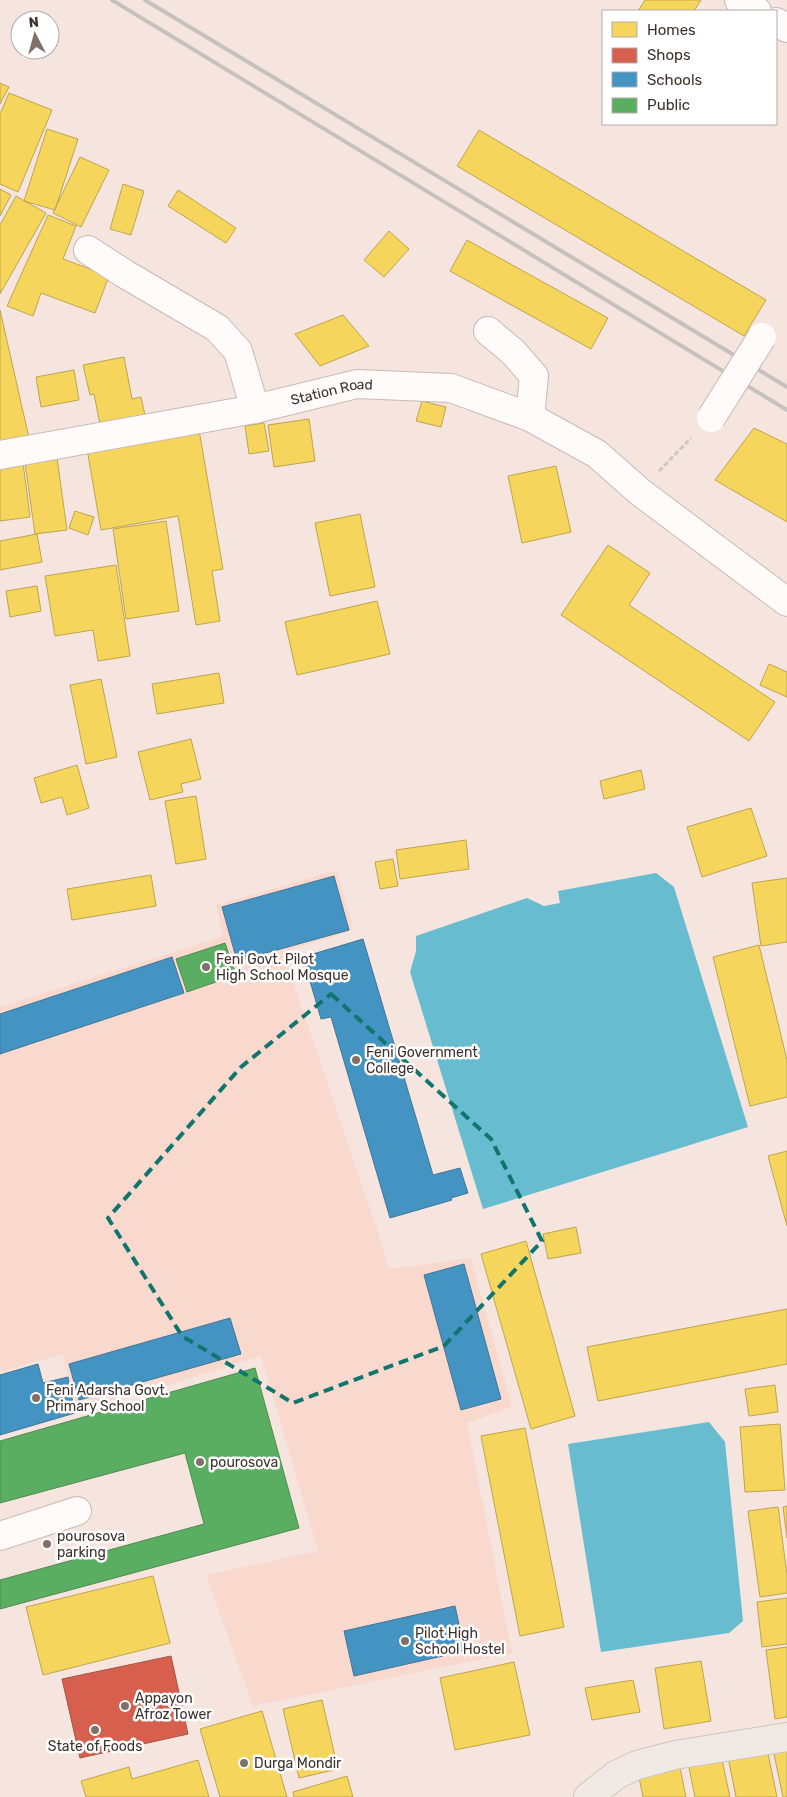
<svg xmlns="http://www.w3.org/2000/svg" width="787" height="1797" font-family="Rubik,sans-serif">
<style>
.built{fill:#f9d9cd}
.water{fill:#68bccf}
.homes{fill:#f6d55c;stroke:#bfa44e}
.shops{fill:#d6604d;stroke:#a95243}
.schools{fill:#4393c3;stroke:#427696}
.public{fill:#5aae61;stroke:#528951}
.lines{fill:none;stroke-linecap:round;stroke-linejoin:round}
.minor-casing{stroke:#c7bab4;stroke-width:30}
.major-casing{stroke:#cdc5c1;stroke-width:30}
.path{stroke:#cdc7c4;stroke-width:3;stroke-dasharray:5 2.5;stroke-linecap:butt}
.minor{stroke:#fefbfa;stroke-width:28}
.major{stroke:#f1eae4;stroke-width:28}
.rail{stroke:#c5c1bf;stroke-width:4}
.minor-bridge-casing{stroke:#c7bab4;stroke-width:30;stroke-linecap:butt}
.minor-bridge{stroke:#fefbfa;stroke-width:28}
.marked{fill:none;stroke:#0f766e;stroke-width:4;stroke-dasharray:10 6;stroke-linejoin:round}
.poi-dot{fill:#7f716a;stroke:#fff;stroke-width:2}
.labels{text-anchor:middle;stroke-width:5;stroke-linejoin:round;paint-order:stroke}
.street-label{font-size:14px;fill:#3f322c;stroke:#fff}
.poi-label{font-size:14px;fill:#3f322c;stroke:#fff;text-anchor:start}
</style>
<rect width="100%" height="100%" fill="#f5e5de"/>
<path class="built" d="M337,870L354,930L283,952L378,1232L389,1269L471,1258L512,1407L467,1423L512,1653L253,1706L206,1575L318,1551L261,1356L79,1413L63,1354L0,1372V1007L223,936L216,905Z"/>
<path class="water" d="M656,873L674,887L748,1127L483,1209L410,972L416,951V936L527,898L544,906L560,903L558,891Z
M709,1422L725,1442L743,1621L729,1633L601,1652L568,1444Z"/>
<path class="homes" d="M645,0H701L694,11H638Z
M0,83L9,87L0,104Z
M9,93L52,110L18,192L0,184V114Z
M47,129L78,139L55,210L24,201Z
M479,130L766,300L744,336L457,166Z
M80,157L109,170L81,227L53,213Z
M123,184L144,191L131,235L110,229Z
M0,189L11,195L0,216Z
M178,190L236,228L226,243L168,206Z
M16,196L46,213L0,294V225Z
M48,215L76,226L63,259L109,276L95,313L41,293L33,316L7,306Z
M389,231L409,249L384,277L364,260Z
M467,240L608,318L591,349L450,271Z
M0,310L29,438L0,444Z
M343,315L369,346L320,366L295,334Z
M124,357L132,399L141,397L145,415L100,424L94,394L90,395L83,365Z
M74,370L79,400L41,407L36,377Z
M422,401L446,407L441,427L416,421Z
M309,419L315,461L274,467L268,425Z
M264,423L269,451L249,454L245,426Z
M754,428L787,444V522L715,480Z
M199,430L223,569L212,571L220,621L196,625L178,516L101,530L87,449Z
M57,458L67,530L35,534L25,463Z
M23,463L30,517L0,521V466Z
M556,466L571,532L522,543L508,476Z
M75,511L94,517L88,535L69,528Z
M360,514L375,587L330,596L315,523Z
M166,521L179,611L126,619L113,529Z
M37,534L42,562L0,570V541Z
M608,545L650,573L629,605L775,702L749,741L561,615Z
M116,565L130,656L98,661L93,630L55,636L45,576Z
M37,586L41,611L10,617L6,591Z
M377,601L390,654L297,675L285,622Z
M769,664L787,672V697L760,685Z
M219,673L224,703L157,714L152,684Z
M101,679L117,757L86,764L70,685Z
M191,739L201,779L181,784L183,792L150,800L138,752Z
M77,765L89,808L67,815L62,797L41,803L34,778Z
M641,770L645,789L604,799L600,781Z
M196,796L206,859L176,864L165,801Z
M751,808L767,856L702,877L687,827Z
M466,840L469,869L400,879L396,850Z
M393,859L398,886L380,889L375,862Z
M151,875L156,906L72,920L67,889Z
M787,878V942L761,946L752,883Z
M759,945L787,1060V1097L750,1106L713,957Z
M787,1151V1226L768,1156Z
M576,1227L581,1253L548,1259L543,1234Z
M526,1241L575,1416L531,1429L481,1254Z
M787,1309V1364L598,1401L587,1347Z
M775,1385L778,1412L749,1416L745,1389Z
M780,1424L785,1490L745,1492L740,1427Z
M525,1428L564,1627L520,1636L481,1436Z
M787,1506V1538L783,1507Z
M778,1507L787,1574V1593L760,1597L748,1511Z
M153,1576L170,1643L43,1675L26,1607Z
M787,1598V1644L762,1647L757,1602Z
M787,1647V1717L775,1719L766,1650Z
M701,1661L711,1721L664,1729L655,1668Z
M514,1662L530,1735L455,1750L440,1678Z
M633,1680L640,1712L592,1720L585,1688Z
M322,1700L338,1769L299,1778L283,1709Z
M262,1711L287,1797H220L200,1729Z
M787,1746V1797H783L773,1749Z
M767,1749L777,1797H736L728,1757Z
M721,1755L730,1797H695L688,1763Z
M198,1760L209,1797H86L81,1781L129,1767L132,1779Z
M679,1763L686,1797H643L638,1772Z
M347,1776L353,1797H294L293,1792Z"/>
<path class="shops" d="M171,1656L188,1734L80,1758L62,1679Z"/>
<path class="schools" d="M334,876L349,930L237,961L222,907Z
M363,939L433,1175L460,1168L468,1193L451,1198L452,1200L390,1218L331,1017L321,1019L303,957Z
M172,957L184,993L0,1054V1014Z
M464,1264L501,1399L461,1410L424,1275Z
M230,1318L241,1354L79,1400L69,1364Z
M38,1364L43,1383L68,1377L75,1413L0,1435V1375Z
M455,1606L465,1651L354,1676L344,1631Z"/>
<path class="public" d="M225,943L236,975L187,992L176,959Z
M255,1368L299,1528L0,1609V1580L204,1524L185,1453L0,1503V1441Z"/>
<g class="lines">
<g class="minor-casing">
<g id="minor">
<path d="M739,0L757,11"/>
<path d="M776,22L787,28"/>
<path d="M88,250L125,274L217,328L238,351L255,409"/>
<path d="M488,331L513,352L534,376L530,417"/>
<path id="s1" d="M0,455L255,409L357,384L451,388L530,417L597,454L640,492L787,602"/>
<path d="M0,1536L77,1511"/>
</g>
</g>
<g class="major-casing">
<path id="major" d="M588,1797L616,1775L637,1765L675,1755L787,1737"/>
</g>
<path class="path" d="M659,471L691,438"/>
<use href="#minor" class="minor"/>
<use href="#major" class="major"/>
<path class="rail" d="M112,0L787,410
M145,0L787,387"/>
<g class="minor-bridge-casing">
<path id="minor-bridge" d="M711,418L762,337"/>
</g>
<use href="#minor-bridge" class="minor-bridge"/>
</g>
<path class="marked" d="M331,994L491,1139L542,1241L444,1346L293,1403L182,1336L108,1218L241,1067Z"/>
<g class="poi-dot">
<circle cx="206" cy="967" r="5"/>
<circle cx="356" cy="1060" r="5"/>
<circle cx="36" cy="1398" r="5"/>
<circle cx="200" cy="1462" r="5"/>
<circle cx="47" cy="1544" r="5"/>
<circle cx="405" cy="1641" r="5"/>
<circle cx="125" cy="1706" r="5"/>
<circle cx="95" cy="1730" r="5"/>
<circle cx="244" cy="1763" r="5"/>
</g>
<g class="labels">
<g class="street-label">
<text dy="5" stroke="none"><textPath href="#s1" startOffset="338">Station Road</textPath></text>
</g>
<g class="poi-label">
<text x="216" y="964">Feni Govt. Pilot<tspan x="216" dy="16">High School Mosque</tspan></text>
<text x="366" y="1057">Feni Government<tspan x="366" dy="16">College</tspan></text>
<text x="46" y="1395">Feni Adarsha Govt.<tspan x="46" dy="16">Primary School</tspan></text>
<text x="210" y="1467">pourosova</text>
<text x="57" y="1541">pourosova<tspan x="57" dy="16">parking</tspan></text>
<text x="415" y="1638">Pilot High<tspan x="415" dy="16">School Hostel</tspan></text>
<text x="135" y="1703">Appayon<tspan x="135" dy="16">Afroz Tower</tspan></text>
<text x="95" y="1751" text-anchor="middle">State of Foods</text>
<text x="254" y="1768">Durga Mondir</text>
</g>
</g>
<rect x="602" y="10" width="175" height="115" fill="#ffffff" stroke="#b2adab"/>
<rect x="612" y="22" width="25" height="15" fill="#f6d55c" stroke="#b2adab"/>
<text x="647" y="35" font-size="15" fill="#3f322c">Homes</text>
<rect x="612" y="48" width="25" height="15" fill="#d6604d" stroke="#b2adab"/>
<text x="647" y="60" font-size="15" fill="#3f322c">Shops</text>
<rect x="612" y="72" width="25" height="15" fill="#4393c3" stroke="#b2adab"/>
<text x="647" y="85" font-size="15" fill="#3f322c">Schools</text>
<rect x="612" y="98" width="25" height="15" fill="#5aae61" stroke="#b2adab"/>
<text x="647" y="110" font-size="15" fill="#3f322c">Public</text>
<g transform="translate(35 35) rotate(354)"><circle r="24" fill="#ffffff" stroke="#b2adab"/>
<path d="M0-4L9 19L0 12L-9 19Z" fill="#7f716a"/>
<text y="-8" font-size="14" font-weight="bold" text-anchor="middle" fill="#3f322c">N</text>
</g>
</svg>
